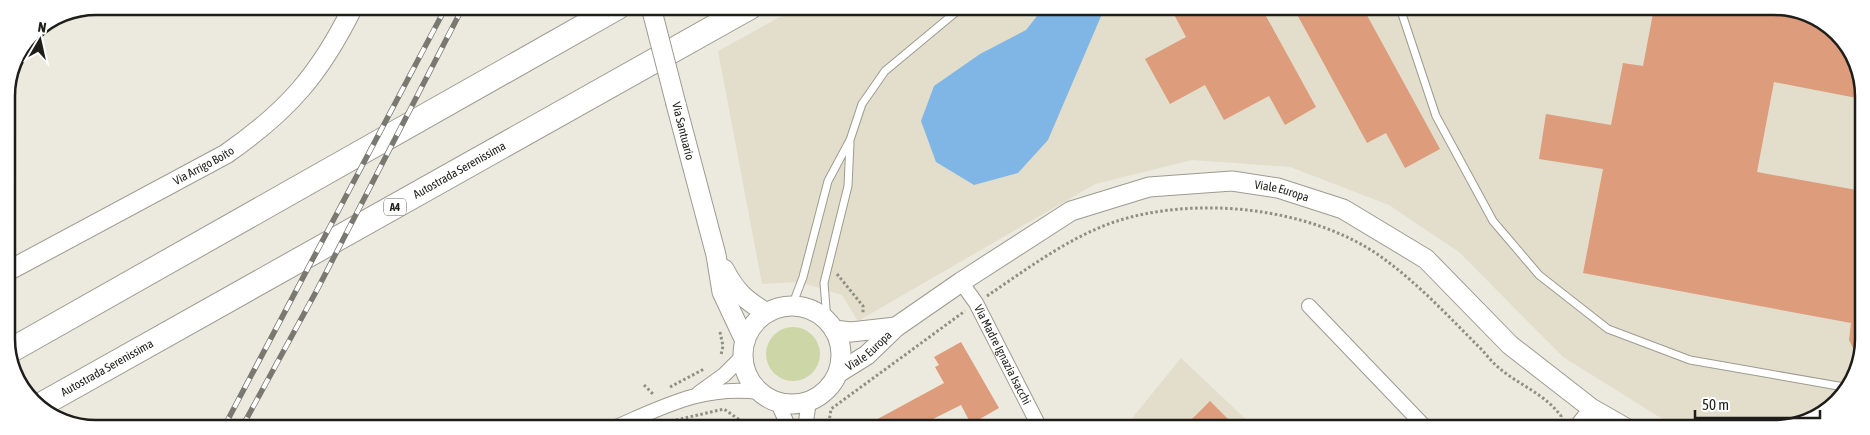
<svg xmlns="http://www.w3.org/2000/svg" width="1870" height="435" font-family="'Asap Condensed',sans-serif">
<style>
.built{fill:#e2decb}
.green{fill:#cdd6a7}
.water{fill:#80b6e6}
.building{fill:#dd9c7c}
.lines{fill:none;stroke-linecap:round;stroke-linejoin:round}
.lane-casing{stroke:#9d9b90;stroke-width:9}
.street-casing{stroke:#9d9b90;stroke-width:16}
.secondary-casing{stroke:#9d9b90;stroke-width:21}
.highway-casing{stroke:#9d9b90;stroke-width:26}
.path{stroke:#8f8e85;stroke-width:3;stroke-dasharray:2.5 2.5;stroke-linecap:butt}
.lane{stroke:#fff;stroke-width:7}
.street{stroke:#fff;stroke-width:14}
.secondary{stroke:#fff;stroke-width:19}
.highway{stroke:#fff;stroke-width:24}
.rail-casing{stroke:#7a7971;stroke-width:5.5}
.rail{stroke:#fff;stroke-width:4;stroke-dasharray:11;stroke-linecap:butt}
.secondary-bridge-casing{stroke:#9d9b90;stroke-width:21;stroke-linecap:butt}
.secondary-bridge{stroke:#fff;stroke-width:19}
.labels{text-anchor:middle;stroke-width:5;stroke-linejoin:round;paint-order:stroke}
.shield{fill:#fff;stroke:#62615e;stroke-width:1}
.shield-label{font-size:11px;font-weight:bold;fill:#1e1d19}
.street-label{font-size:12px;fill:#1e1d19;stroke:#fff}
.rim{fill:none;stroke:#1e1d19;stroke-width:2.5}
</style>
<rect width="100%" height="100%" fill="#eceade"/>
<path class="built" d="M798,7L1791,8L1837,32L1862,78V356L1833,407L1780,429L1677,428L1563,357L1459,252L1389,205L1290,167L1192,160L1095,184L858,321L842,295L800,282L762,284L718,51Z
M1181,358L1255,428H1124Z"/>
<path class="green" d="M766 354a27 27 0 1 1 54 0a27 27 0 1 1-54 0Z"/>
<path class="water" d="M1044,7H1105L1048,140L1018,173L974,185L936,162L921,121L934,86L980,54L1026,30Z"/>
<path class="building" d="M1170,7H1261L1316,107L1285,125L1269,96L1224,120L1205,85L1170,104L1145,59L1186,37Z
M1293,7L1363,8L1440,149L1405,168L1386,133L1367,143Z
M1654,8H1791L1837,32L1862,78V99L1774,82L1757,172L1862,191V263L1854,304L1862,305V356L1859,361L1849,340L1851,323L1583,273L1603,169L1539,159L1546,114L1611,125L1623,63L1643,66Z
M961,342L999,408L971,424L961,405L925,423L928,428H861L944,383L935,367L939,365L934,357Z
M1210,401L1237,428H1183Z"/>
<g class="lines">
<g class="lane-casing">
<path id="lane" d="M1400,8L1436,116L1493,221L1539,275L1608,329L1690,360L1844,387
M792,306L803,277L828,181L850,140L862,104L885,71L962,7
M827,320L824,283L848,186L850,143"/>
</g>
<g class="street-casing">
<g id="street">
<path id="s1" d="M961,282L976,303L1040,428"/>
<path d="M1309,306L1426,428"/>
<path d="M699,393L724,375L743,356"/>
<path d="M777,401L789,428"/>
<path d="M614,428C665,406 703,385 760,392"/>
<path d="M805,428L809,401"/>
<path d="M1575,428L1591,408"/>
</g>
</g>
<g class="secondary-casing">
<g id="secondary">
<path d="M676,104L716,255L722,292L745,341"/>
<path d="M724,269C736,292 745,300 767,313"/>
<path id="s2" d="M8,271L226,154C288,111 320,74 353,7"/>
<circle cx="792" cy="355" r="49"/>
<path d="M834,330L851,332L896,327"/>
<path id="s3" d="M838,373L867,355L896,327L961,282L1071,211L1149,187L1232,181L1278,188L1343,209L1426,259L1510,345L1591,408L1626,428"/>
</g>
</g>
<g class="highway-casing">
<g id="highway">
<path d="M8,352L618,7"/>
<path id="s4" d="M39,406L750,7"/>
</g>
</g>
<path class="path" d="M837,274L863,306V314
M987,296C1027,269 1068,238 1114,222C1195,195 1310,207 1380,256C1418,283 1450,318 1483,351C1488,357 1493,363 1499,368C1519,385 1545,394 1561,416L1560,423
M720,332L723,346L721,355
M644,385L653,394
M670,387L704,369
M676,420L724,409L751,428
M828,428L831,409L965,311"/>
<use href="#lane" class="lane"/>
<use href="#street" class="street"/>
<use href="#secondary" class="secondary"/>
<use href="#highway" class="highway"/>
<g class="rail-casing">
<path id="rail" d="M224,427L446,7
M242,427L317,290L463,7"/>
</g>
<use href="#rail" class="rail"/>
<g class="secondary-bridge-casing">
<path id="secondary-bridge" d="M651,7L676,104"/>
</g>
<use href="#secondary-bridge" class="secondary-bridge"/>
</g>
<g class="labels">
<rect class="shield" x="384" y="198.5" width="22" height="17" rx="4"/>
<g class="shield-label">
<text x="395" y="211">A4</text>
</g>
<g class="street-label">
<text transform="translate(683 131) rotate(76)" y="4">Via Santuario</text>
<text dy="4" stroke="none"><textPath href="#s2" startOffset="222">Via Arrigo Boito</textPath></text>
<text dy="4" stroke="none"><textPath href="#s4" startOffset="482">Autostrada Serenissima</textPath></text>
<text dy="4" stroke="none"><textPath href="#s3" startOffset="500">Viale Europa</textPath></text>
<text dy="4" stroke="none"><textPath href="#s3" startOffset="38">Viale Europa</textPath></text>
<text dy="4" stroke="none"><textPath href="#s1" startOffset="84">Via Madre Ignazia Isacchi</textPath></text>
<text dy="4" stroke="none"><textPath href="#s4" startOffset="78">Autostrada Serenissima</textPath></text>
</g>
</g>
<path d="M0 0H1870V435H0ZM96 15H1774A81 81 0 0 1 1855 96V339A81 81 0 0 1 1774 420H96A81 81 0 0 1 15 339V96A81 81 0 0 1 96 15Z" fill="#fff" fill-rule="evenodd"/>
<path class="rim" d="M96 15H1774A81 81 0 0 1 1855 96V339A81 81 0 0 1 1774 420H96A81 81 0 0 1 15 339V96A81 81 0 0 1 96 15Z"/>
<g transform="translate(40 40) rotate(9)" stroke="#ffffff" stroke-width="4" paint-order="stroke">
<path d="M0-4L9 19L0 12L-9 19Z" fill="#1e1d19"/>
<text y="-8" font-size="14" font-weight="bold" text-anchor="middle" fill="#1e1d19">N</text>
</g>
<path d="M1695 410v8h125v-8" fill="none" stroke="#1e1d19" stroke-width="2.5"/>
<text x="1702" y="410" font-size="15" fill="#1e1d19" stroke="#ffffff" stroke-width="4" paint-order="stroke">50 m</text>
</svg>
